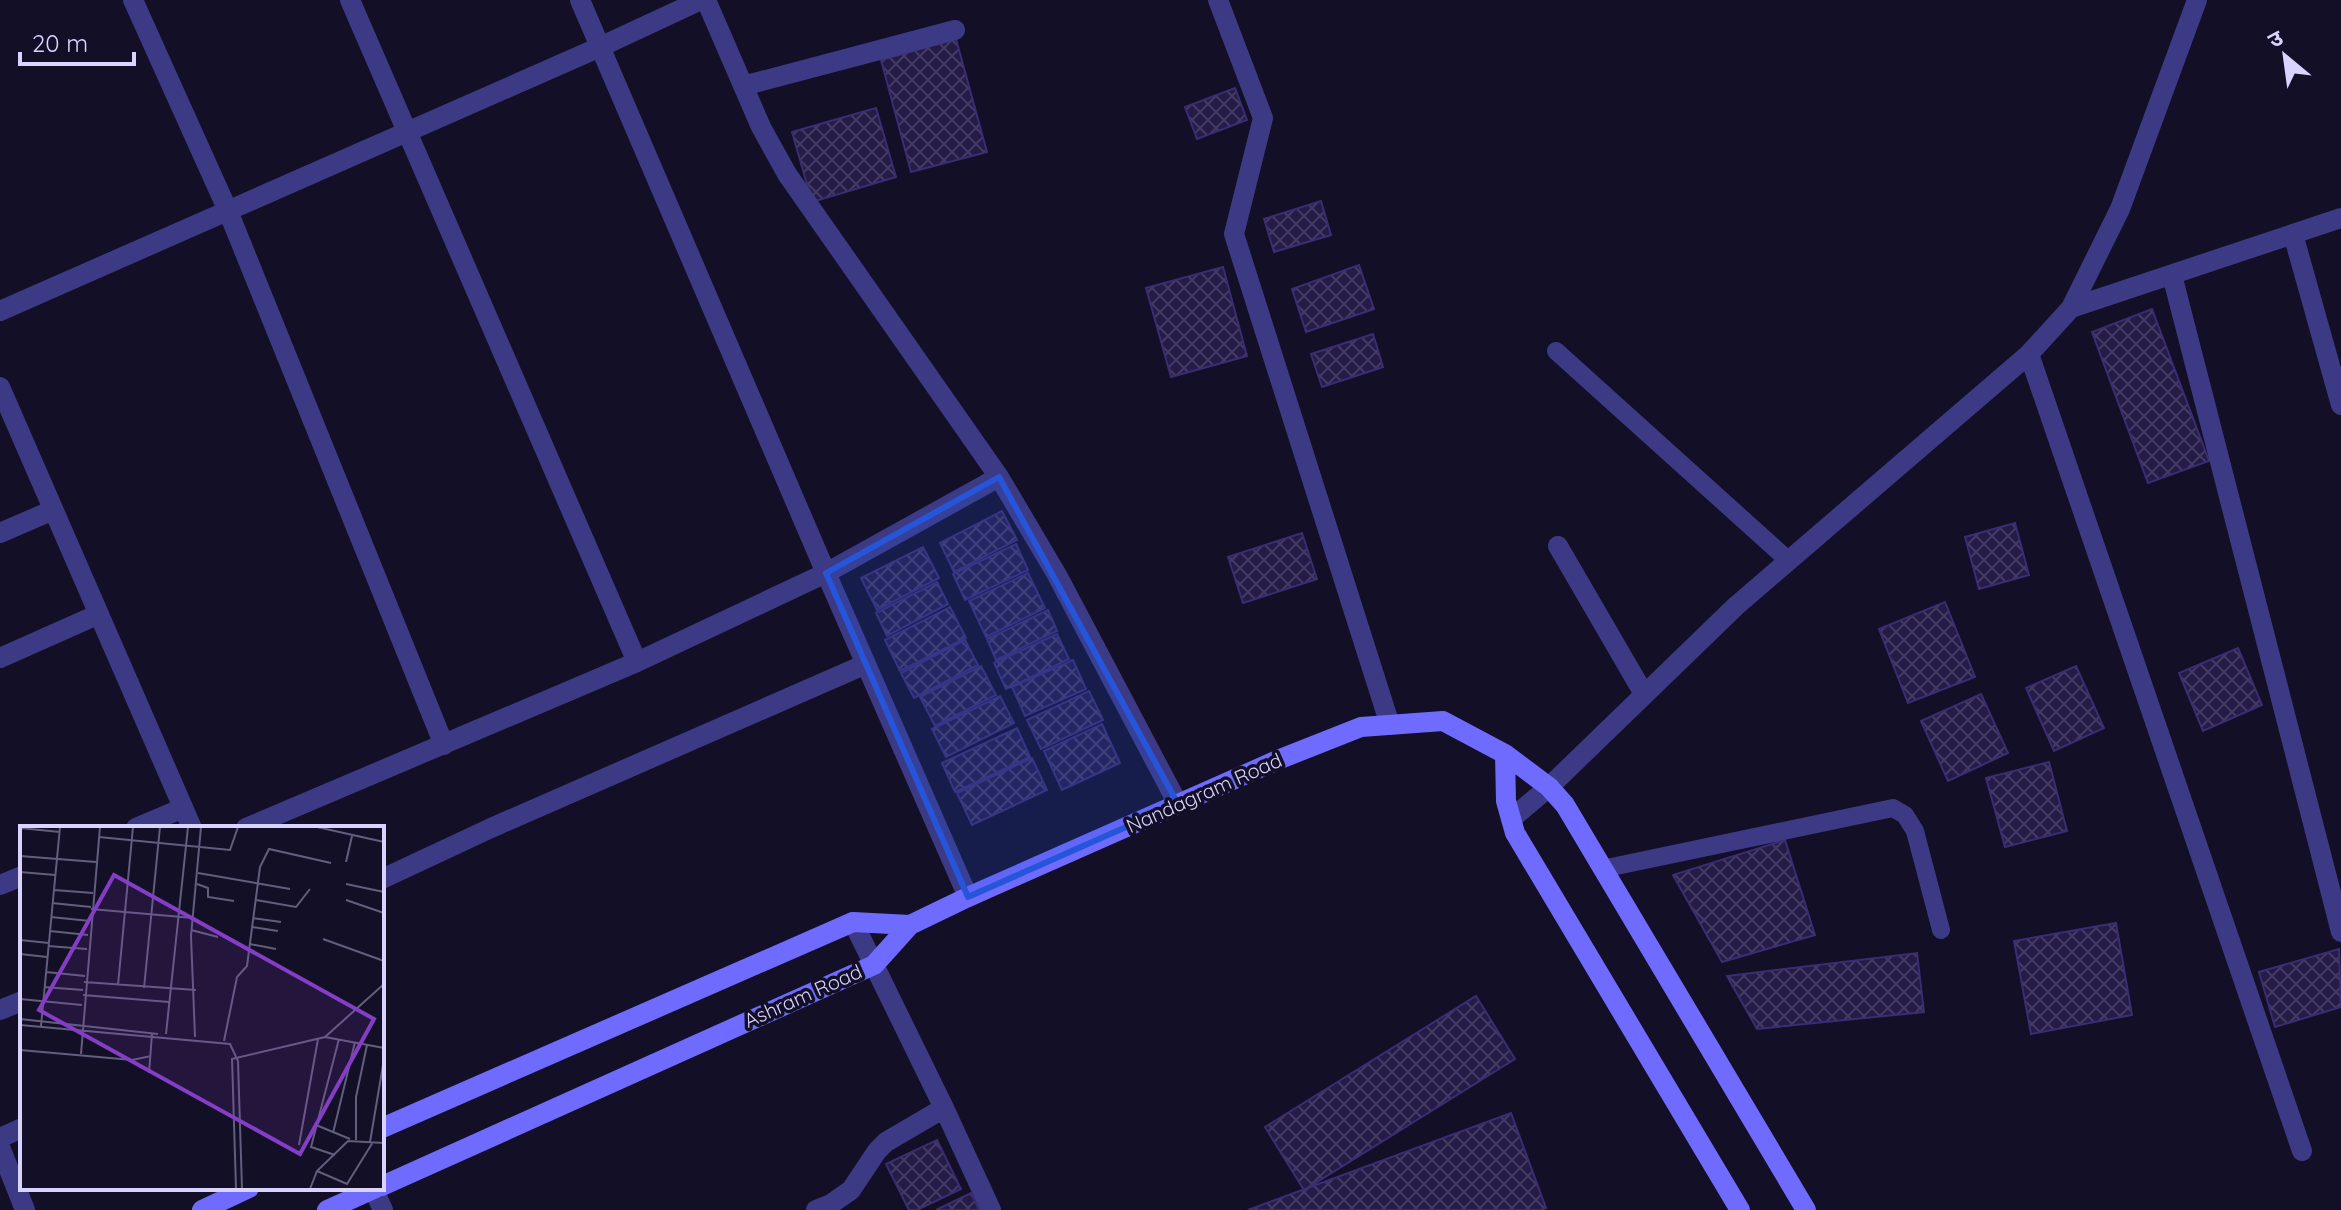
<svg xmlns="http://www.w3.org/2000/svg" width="2341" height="1210" font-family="Quicksand,'Noto Sans Devanagari',sans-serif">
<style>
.building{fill:url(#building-cross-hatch);stroke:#3b2d73;stroke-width:2}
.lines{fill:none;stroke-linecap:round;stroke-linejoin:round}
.lane{stroke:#3d3a85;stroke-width:18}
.street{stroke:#3d3a85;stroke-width:20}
.secondary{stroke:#6f6bff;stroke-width:20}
.marked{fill:#2655da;fill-opacity:0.2;stroke:#2655da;stroke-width:6;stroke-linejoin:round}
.labels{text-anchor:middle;stroke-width:7;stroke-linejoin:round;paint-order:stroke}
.street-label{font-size:20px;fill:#d9d4ff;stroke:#130f26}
.inset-road{fill:none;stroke:#625e7d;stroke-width:2}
.view{fill:#843dc5;fill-opacity:0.15;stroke:#843dc5;stroke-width:4}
.inset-edge{fill:none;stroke:#d9d4ff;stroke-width:4}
</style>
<defs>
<pattern id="building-cross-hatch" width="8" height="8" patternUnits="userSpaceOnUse" patternTransform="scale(2)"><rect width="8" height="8" fill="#241b47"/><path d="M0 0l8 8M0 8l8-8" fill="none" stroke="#433b63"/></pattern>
</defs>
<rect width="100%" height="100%" fill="#130f26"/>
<path class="building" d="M956,39L987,152L911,172L881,60Z
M1235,88L1247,120L1197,139L1185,107Z
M876,108L896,177L812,202L792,132Z
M1321,201L1331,235L1274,252L1264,219Z
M1359,265L1374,309L1306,332L1292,289Z
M1223,267L1247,356L1171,377L1146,288Z
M2152,309L2209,461L2148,483L2092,332Z
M1373,334L1383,367L1322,387L1311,354Z
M1002,511L1017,540L954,572L940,543Z
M2015,523L2029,575L1979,589L1965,537Z
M1302,533L1317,579L1243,603L1228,557Z
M1016,544L1028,570L965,600L953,574Z
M923,547L939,578L877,610L861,578Z
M1028,573L1045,608L986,637L969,601Z
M937,582L948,604L887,636L876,613Z
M1945,602L1975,677L1908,703L1879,629Z
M950,607L966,638L900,671L885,640Z
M1048,610L1057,631L996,660L987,639Z
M1057,634L1069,659L1006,689L994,663Z
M965,640L978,665L914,698L901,673Z
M2238,648L2262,705L2203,731L2179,673Z
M1073,660L1086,689L1025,716L1012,687Z
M981,666L996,695L935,726L920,697Z
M2076,666L2104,728L2054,751L2026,688Z
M1089,691L1103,720L1041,749L1027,720Z
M1981,694L2008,753L1948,781L1921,721Z
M1000,696L1014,723L946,757L932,729Z
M1102,724L1120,763L1062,790L1044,751Z
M1017,728L1030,757L955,792L942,763Z
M1032,758L1047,790L972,825L957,793Z
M2049,762L2067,831L2005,847L1986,778Z
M1785,840L1815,935L1722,962L1673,875Z
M2116,923L2132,1015L2031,1034L2014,941Z
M2339,949L2341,1007L2275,1027L2259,972Z
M1917,953L1924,1012L1757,1029L1727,976Z
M1476,996L1515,1059L1304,1190L1265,1127Z
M1511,1113L1546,1208L1541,1210H1248Z
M937,1140L961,1189L917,1210H909L886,1164Z
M971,1193L979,1210H936Z"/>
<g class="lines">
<path class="lane" d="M1556,351L1789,561
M1602,869L1893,808L1905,815L1915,831L1941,930"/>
<path class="street" d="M133,0L228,211L444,745
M350,0L637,662
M580,0L826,573L968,897
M706,0L761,127L787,174L999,477L1057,575L1178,804
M1218,0L1263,118L1234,234L1390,725
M743,86L955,30
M2293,234L2341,405
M2172,275L2341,932
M2071,308L2341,218
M0,311L600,47L701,0
M2029,354L2302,1151
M0,387L192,828
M0,533L53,510
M1558,546L1644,694
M0,658L99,614
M1511,819L1549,787L1736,606L2029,354L2071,308L2120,209L2197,0
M136,828L183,808
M246,828L637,662L826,573L999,477
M382,879L491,828L866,664
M0,885L22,876
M853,922L944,1108L991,1210
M0,1010L22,1001
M0,1138L22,1128
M0,1147L25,1210
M373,1188L383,1210
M816,1210L831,1204L851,1190L877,1151L886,1142L944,1108"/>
<path class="secondary" d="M1505,754L1506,801L1515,833L1740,1210
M382,1128L853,922L910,925
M382,1186L874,965L910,925L968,897L1280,759L1361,727L1443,721L1505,754L1549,787L1565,805L1806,1210
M202,1210L249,1188
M327,1210L376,1188"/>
</g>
<path class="marked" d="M999,477L1178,804L968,897L826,573Z"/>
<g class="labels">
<g class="street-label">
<text transform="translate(1204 793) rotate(-24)" y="7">Nandagram Road</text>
<text transform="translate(803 996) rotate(-24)" y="7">Ashram Road</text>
</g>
</g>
<g transform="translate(20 826)">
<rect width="364" height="364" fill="#130f26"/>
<path class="inset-road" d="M297,1L364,16M0,2L40,6M79,11L210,24L218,1M0,30L76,36M326,36L332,10M0,46L35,49M178,47L270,63M177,58L188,62V71L214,75M326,58L364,66M34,64L73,67M236,74L276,81L290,63M326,74L364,87M32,77L71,81M71,83L173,92M31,91L70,95M233,92L261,96M232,101L258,105M171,104L198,111M30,105L68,109M303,113L364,135M0,114L29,117M230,118L256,123M28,120L67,123M0,128L27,131M26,146L65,150M64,156L176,164M98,159L113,1M24,161L63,164M124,162L140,1M63,169L149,176M0,173L62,179M0,193L138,208M0,199L210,218L218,235L222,363M21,200L40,1M146,208L168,1M175,211L171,110L181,1M305,211L364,222M204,215L217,151L227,140L240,41L249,23L311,37M0,224L112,234L131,230M61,228L80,1M212,232L216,363M212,233L305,211L364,158M129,247L132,208M296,299L330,313M313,307L335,216M336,314V271L347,219M350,316L364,233M279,319L298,213M315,329L291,321L319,213M297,345L327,358L353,316M290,363L297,345L328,315L364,317"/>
<path class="view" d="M94,49L354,193L280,328L19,184Z"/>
<rect width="364" height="364" class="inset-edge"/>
</g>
<g transform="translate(2285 56) rotate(331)" stroke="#130f26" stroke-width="6" paint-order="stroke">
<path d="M0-6L14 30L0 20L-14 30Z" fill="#d9d4ff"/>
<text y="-12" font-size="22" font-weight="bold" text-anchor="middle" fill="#d9d4ff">उ</text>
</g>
<path d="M20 52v12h114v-12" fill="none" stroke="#d9d4ff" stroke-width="4"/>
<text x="32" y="52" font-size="24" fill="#d9d4ff" stroke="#130f26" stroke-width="6" paint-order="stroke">20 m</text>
</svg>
